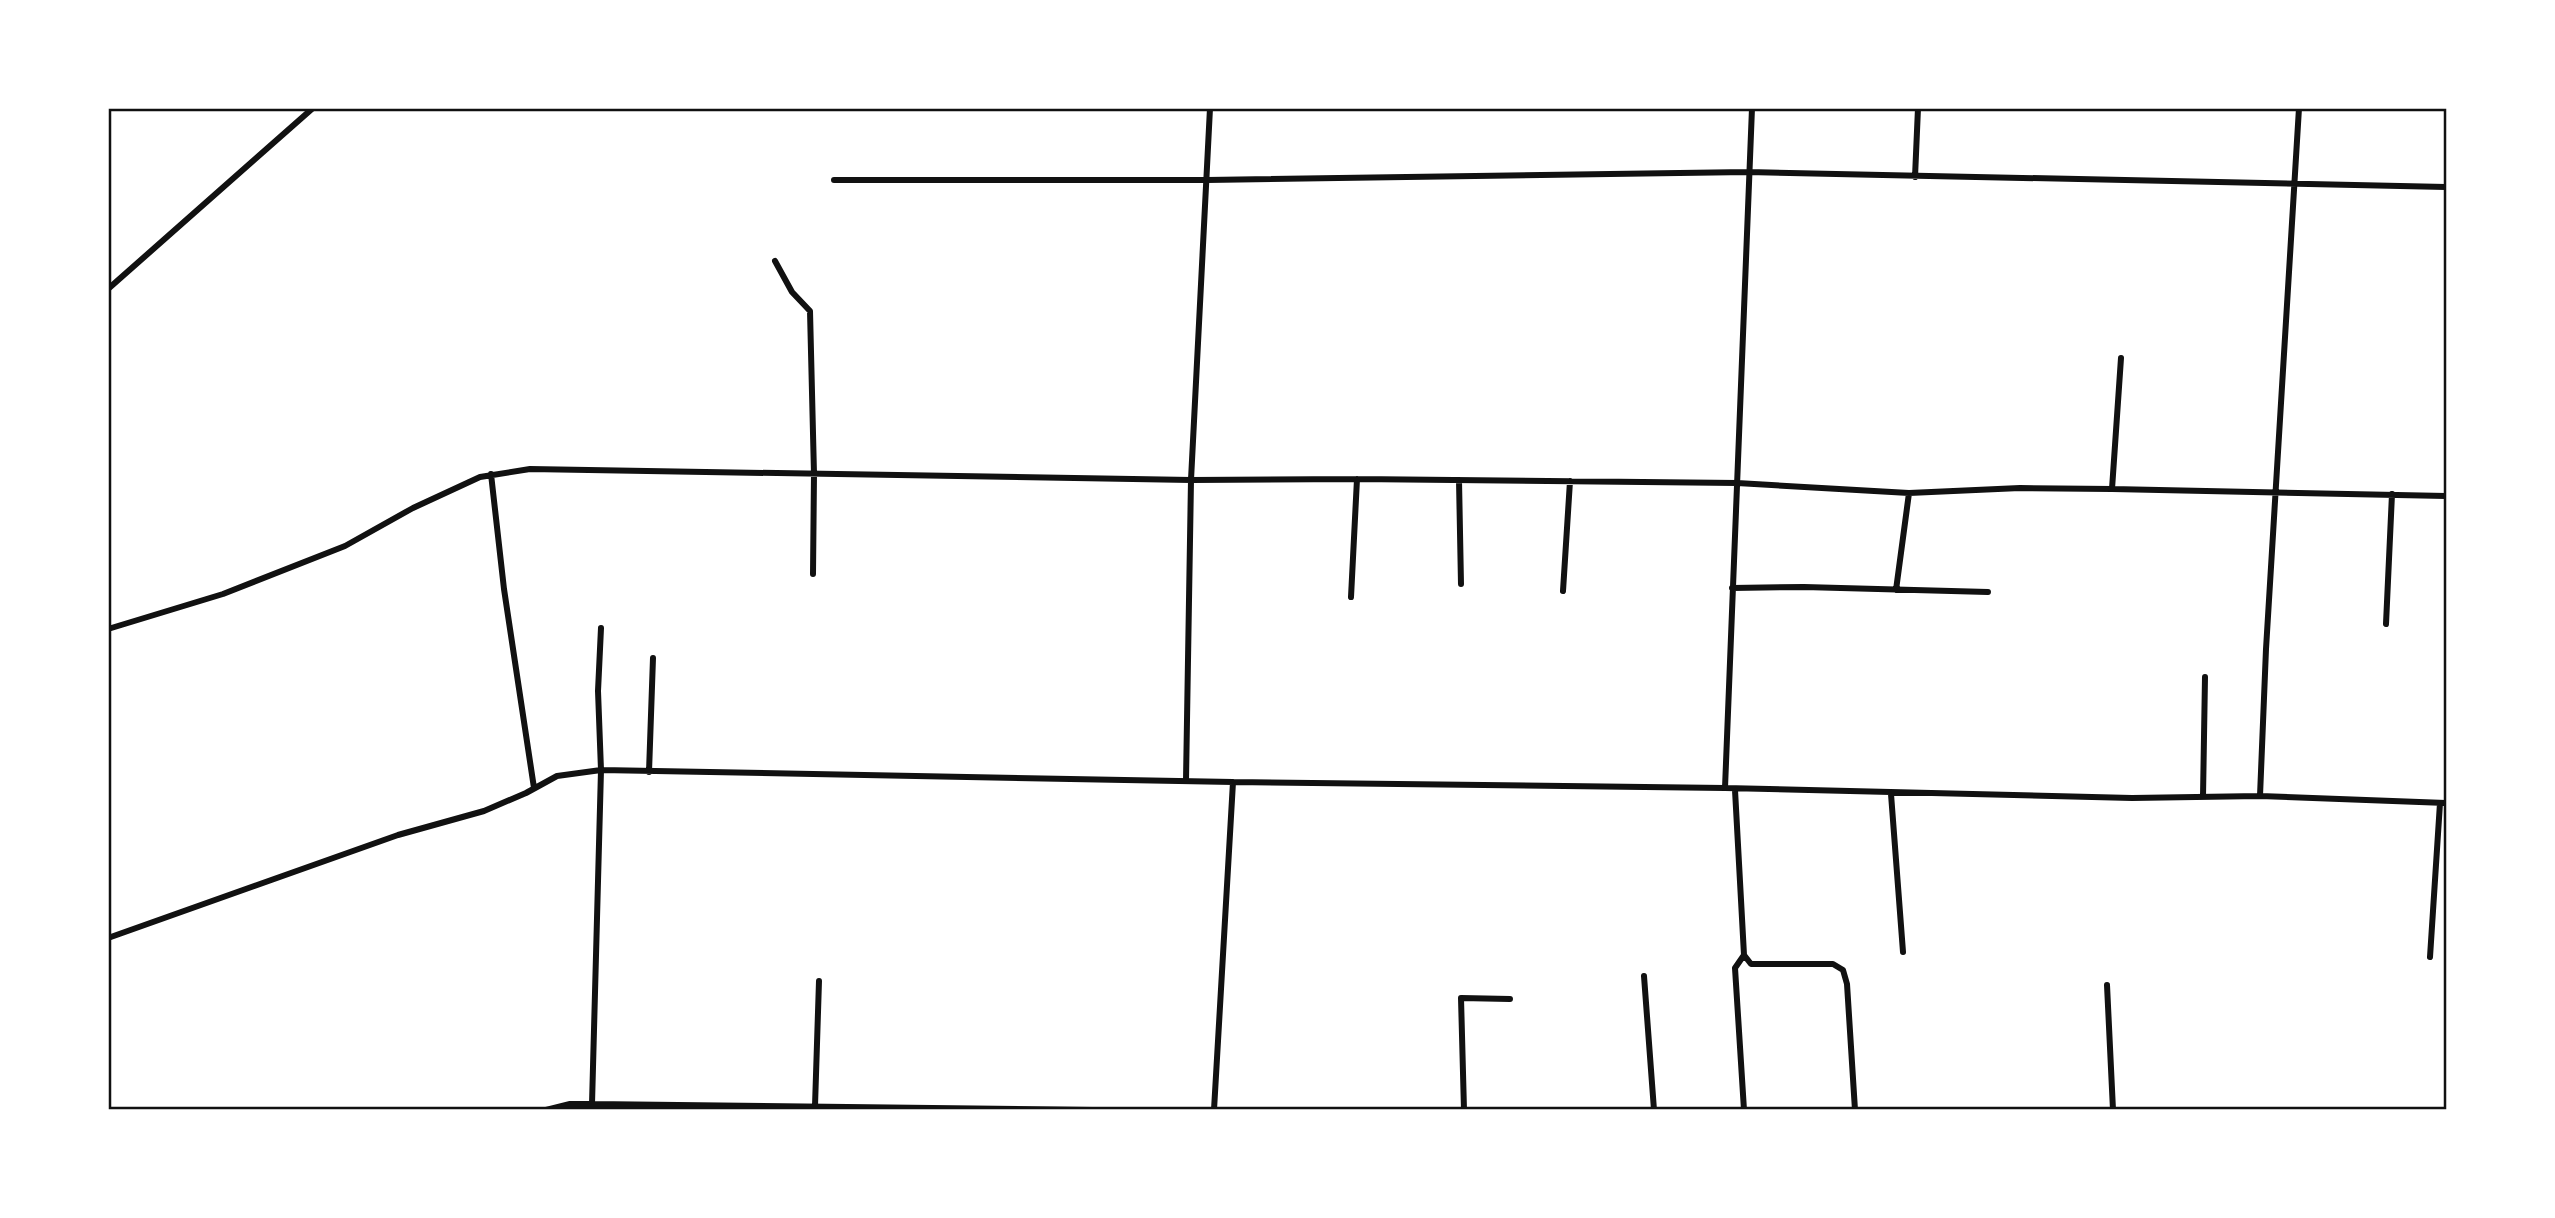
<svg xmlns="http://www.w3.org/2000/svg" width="2555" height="1218" font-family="'DejaVu Sans',sans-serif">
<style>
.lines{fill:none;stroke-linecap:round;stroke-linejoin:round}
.minor{stroke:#111;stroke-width:6}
.neatline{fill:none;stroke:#111;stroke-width:2.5}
</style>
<rect width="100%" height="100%" fill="#fff"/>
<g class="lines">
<path class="minor" d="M1915,177L1918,108
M834,180H1207L1748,172L2446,187
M775,261L792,292L810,311L814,474L813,574
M108,289L313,108
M491,474L504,589L534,788
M1459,480L1461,584
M2112,489L2121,358
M1732,588L1804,587L1988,592
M1896,590L1909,493
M1563,591L1570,481
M1351,597L1357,479
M2386,624L2392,494
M108,629L223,594L345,546L413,508L480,477L530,469L1191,480L1357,479L1737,483L1909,493L2020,488L2112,489L2446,496
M649,772L653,658
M1186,780L1191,480L1210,108
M1725,788L1752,108
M1735,790L1744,955L1751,964H1833L1843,970L1847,984L1855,1110
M1891,794L1903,952
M2260,796L2266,649L2299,108
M2203,797L2205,677
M108,938L398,835L484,811L526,793L557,776L601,770L1233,782L1725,788L2132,798L2260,796L2446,803
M2430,957L2440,803
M1644,976L1654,1110
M2107,985L2113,1110
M592,1104L601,770L598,691L601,628
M815,1106L819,981
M546,1110L570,1104H592L1092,1110
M1214,1110L1233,782
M1464,1110L1461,998L1510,999
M1744,1110L1735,968L1744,955"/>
</g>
<rect width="2555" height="1218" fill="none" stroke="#ffffff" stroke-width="220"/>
<rect x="110" y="110" width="2335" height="998" class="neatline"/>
</svg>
